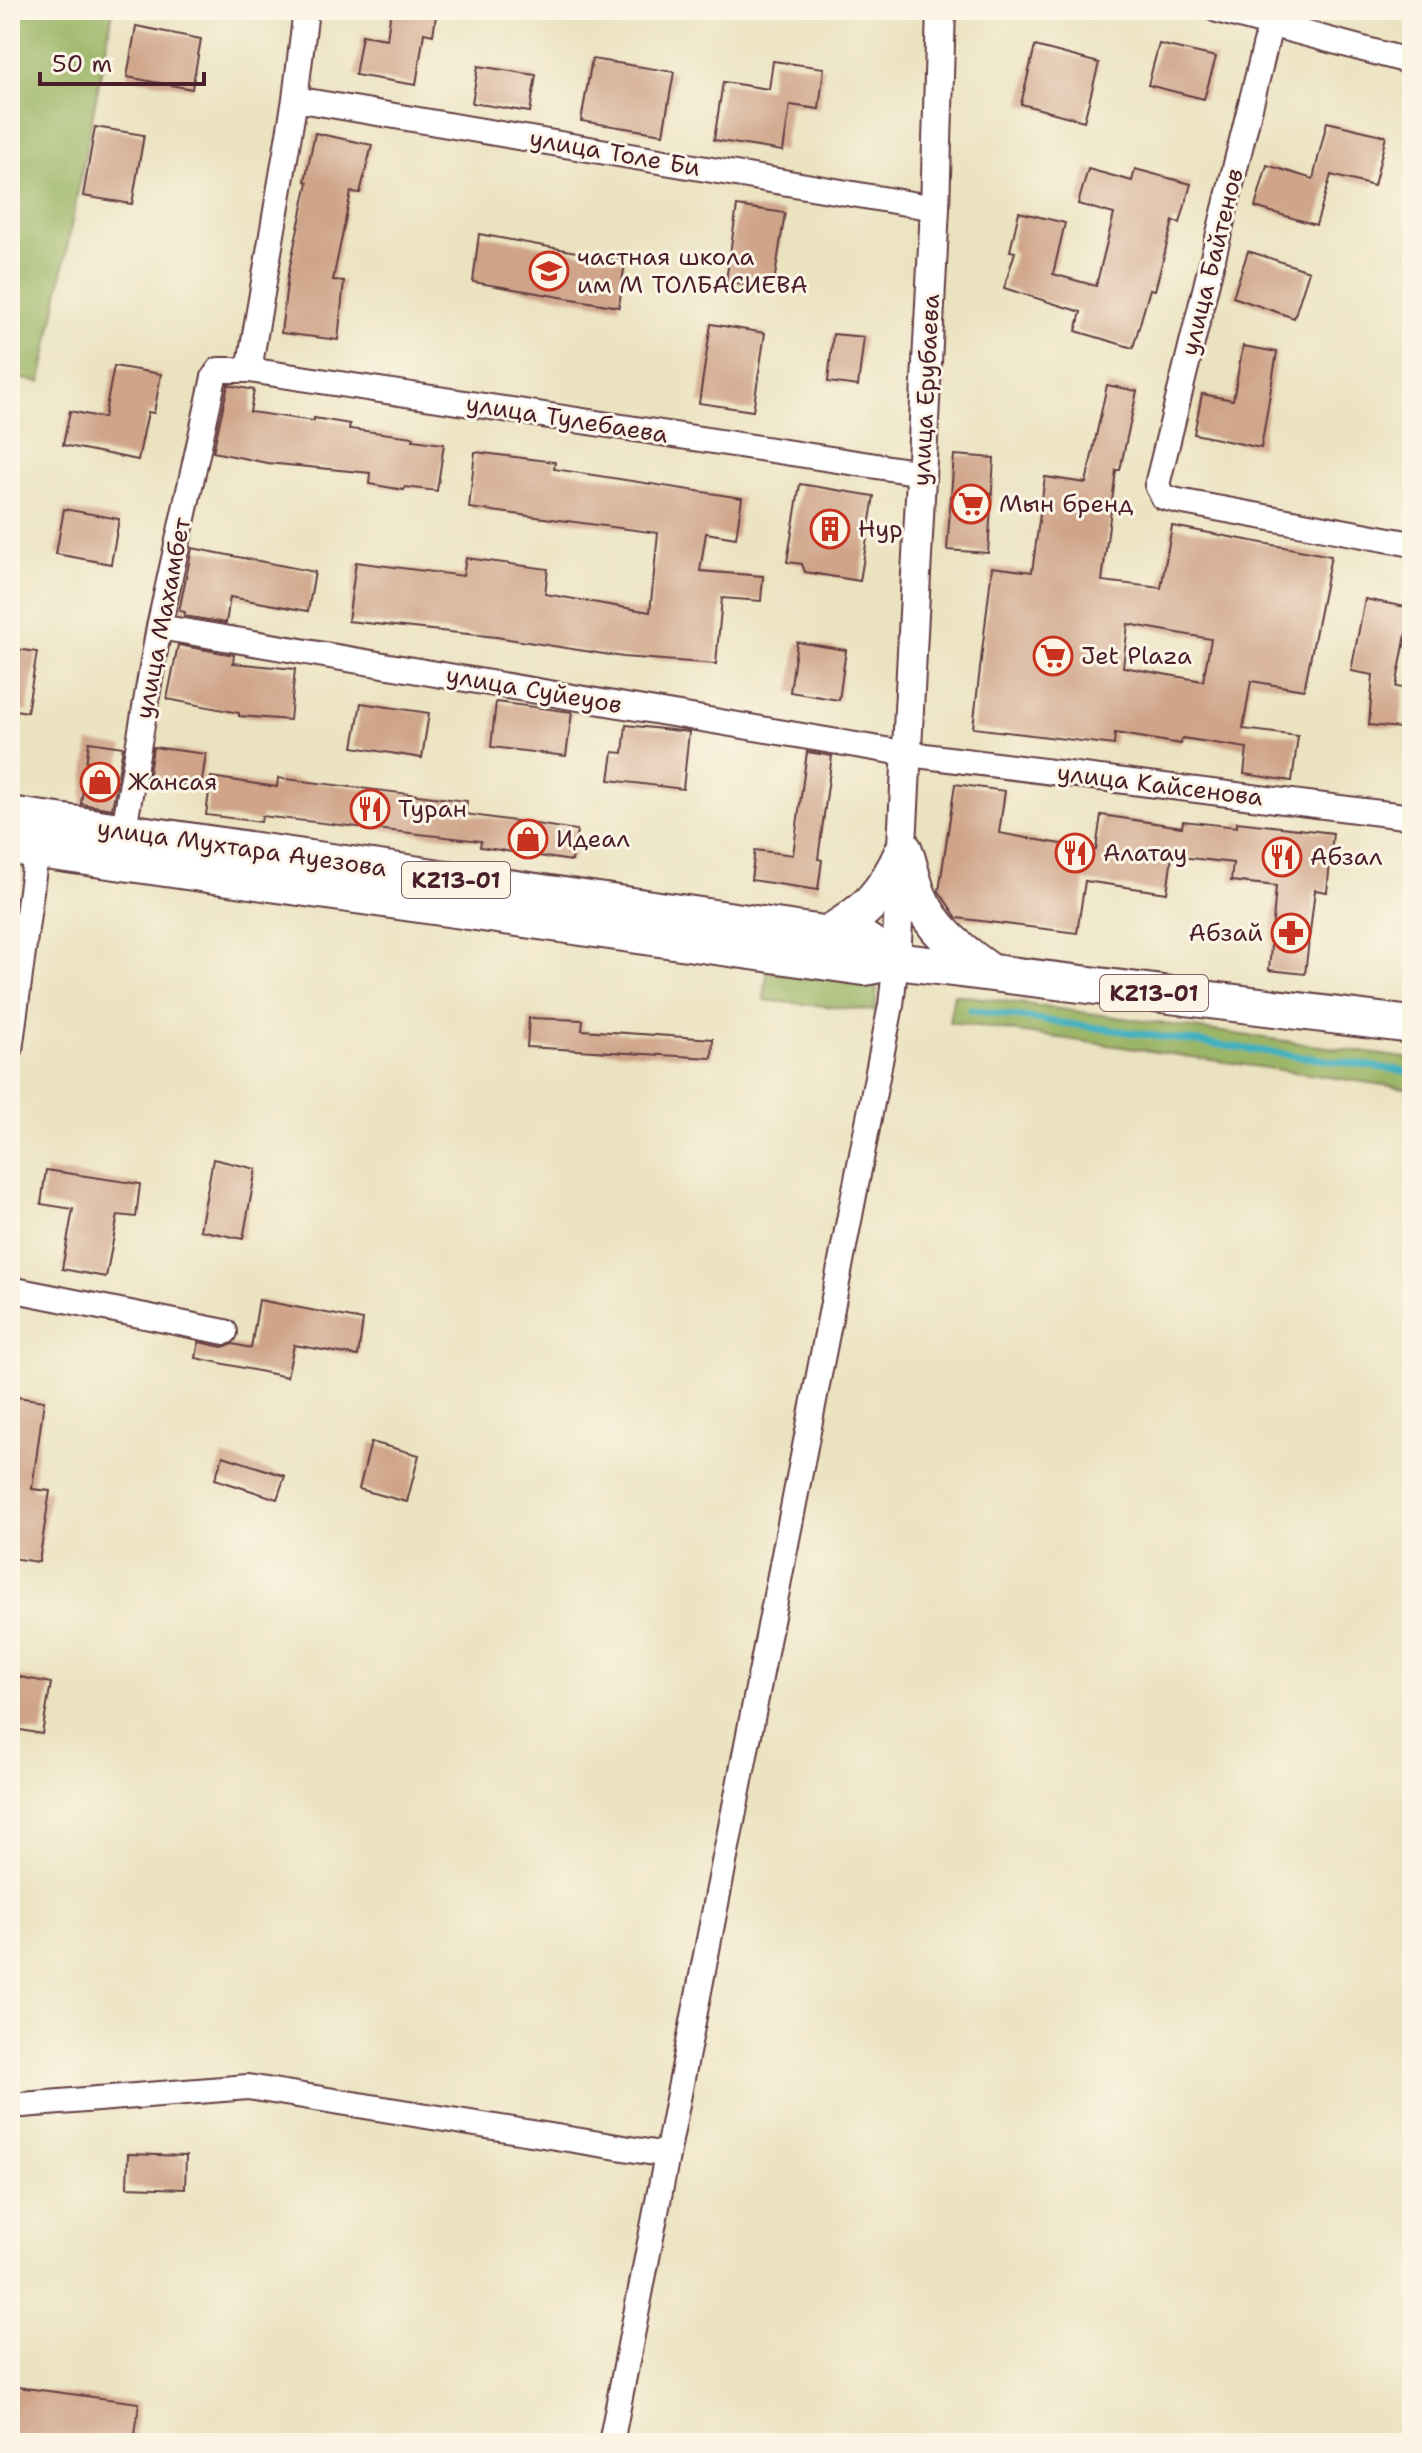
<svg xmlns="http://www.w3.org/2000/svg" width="1422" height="2453" font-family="'Shantell Sans',sans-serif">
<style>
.forest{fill:#9cb667;stroke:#736a49;stroke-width:2}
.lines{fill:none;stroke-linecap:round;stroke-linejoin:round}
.stream{stroke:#42b0bf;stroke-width:7}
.building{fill:#cfa489;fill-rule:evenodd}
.minor-casing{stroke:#623c41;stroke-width:28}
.tertiary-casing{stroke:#623c41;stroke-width:32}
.primary-casing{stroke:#623c41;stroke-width:40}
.minor{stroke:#fff;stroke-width:24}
.tertiary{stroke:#fff;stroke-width:28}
.primary{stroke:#fff;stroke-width:36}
.labels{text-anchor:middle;stroke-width:6;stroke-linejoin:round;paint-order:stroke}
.shield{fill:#fcf5e5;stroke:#7f5f63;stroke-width:2}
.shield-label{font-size:22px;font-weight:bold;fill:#4a1f2b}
.street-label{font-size:24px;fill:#4a1f2b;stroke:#fcf5e5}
.poi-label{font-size:24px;fill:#4a1f2b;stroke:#fcf5e5;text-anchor:start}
</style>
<rect width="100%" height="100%" fill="#fcf5e5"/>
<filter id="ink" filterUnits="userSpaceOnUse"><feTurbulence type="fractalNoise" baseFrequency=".0125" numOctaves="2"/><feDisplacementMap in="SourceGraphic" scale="16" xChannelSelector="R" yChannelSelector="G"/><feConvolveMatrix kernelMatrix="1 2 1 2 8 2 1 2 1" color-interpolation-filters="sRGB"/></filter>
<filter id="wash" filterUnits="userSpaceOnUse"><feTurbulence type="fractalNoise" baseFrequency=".006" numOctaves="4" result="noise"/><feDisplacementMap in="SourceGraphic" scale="32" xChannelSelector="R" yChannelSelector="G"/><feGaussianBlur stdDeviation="1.8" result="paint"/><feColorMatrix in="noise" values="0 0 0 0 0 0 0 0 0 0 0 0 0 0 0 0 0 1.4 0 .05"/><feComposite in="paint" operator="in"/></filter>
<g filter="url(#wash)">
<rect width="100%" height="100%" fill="#ebe2c0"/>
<path class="forest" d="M10,10H113L41,382L10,377Z
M767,972L877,984L875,1011L764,1000Z
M954,994L1412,1059V1089L949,1022Z"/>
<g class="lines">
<path class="stream" d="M971,1010L1412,1072"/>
</g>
<g id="blocks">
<path class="building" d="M391,10H437L433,35L424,33L416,85L355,75L362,35L387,39Z
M136,26L201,39L192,89L127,77Z
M1159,44L1216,57L1204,99L1148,85Z
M1035,46L1099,63L1084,121L1021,104Z
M592,59L674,72L663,134L581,121Z
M773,61L824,68L819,109L790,105L783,151L714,140L723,82L769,89Z
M478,66L536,75L530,112L472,103Z
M1327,122L1386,136L1374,186L1331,175L1316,225L1255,207L1267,165L1313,179Z
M95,127L144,135L132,204L83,196Z
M315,133L372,145L360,193L351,192L333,280L344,281L338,340L281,333L288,275L308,182L305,181Z
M1088,169L1132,181L1135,169L1191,184L1180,223L1173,221L1155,290L1150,289L1133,348L1076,331L1081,312L1004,288L1015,252L1010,251L1019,212L1065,223L1053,274L1096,286L1114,214L1078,204Z
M737,206L785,213L773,289L726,281Z
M479,234L625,261L619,307L473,282Z
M1248,251L1309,271L1294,318L1233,297Z
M711,324L765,333L753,411L699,403Z
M833,334L864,337L858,386L828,382Z
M1243,346L1277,352L1261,448L1194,434L1202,394L1233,400Z
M114,366L161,374L154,413L148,412L138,460L63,445L70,411L104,418Z
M228,385L254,390L250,412L314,421V418L350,424L349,429L414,437L413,440L444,444L437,491L405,487L404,490L369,484L370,473L267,463L213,452Z
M1107,385L1137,391L1120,470H1116L1102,581L1161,588L1172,526L1331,556L1304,690L1251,681L1243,729L1298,736L1292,781L1244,774L1247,748L1182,738L1181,744L1115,733L1114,745L973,728L992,567L1032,572L1045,477L1086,483ZM1128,624L1211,639L1203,681L1123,667Z
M475,452L555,462L554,469L742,498L736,538L706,533L700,571L763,576L761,601L722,598L716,664L623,657L496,637L348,621L356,562L463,576L466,558L548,569L545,594L650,612L658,533L469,508Z
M954,455L994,458L988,553L947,550Z
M800,484L874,496L860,581L805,572L802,564L787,562Z
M64,509L119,519L111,564L56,554Z
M192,548L315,572L308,611L230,597L226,623L184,616L185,612L179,611Z
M1365,599L1411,608L1396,687L1404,688L1400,728L1369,725L1373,675L1351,671Z
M797,642L846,650L839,700L790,692Z
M178,645L234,655L233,663L295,669L290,720L239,716V713L167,699Z
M10,648L37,652L27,712L10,709Z
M496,702L572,712L566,756L491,747Z
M361,703L429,713L422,758L353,747Z
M626,725L689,732L683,789L609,780L613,752L623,753Z
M89,742L123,747L112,809L81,804Z
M153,747L206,754L201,787L148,780Z
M807,752L832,756L818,859L822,860L818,890L751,880L755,850L793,855Z
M211,777L277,787L278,778L467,801L465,814L577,830L572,861L480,847L481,841L262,816L261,822L206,815Z
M955,784L1005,791L999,833L1096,850L1101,815L1182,827L1183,821L1237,827V822L1333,833L1327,892L1315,890L1305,974L1269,970L1276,886L1231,881L1233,863L1172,856L1167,893L1085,881L1077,933L957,918L939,891Z
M529,1018L583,1020L582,1030L713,1039L712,1058L527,1047Z
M213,1159L256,1169L243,1239L200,1230Z
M46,1170L140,1184L136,1217L118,1215L106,1277L62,1269L73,1209L41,1204Z
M259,1300L363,1320L358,1356L294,1345L287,1377L196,1358L199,1342L222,1347L233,1344L251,1348Z
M10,1396L44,1401L32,1489L50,1491L39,1562L10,1558Z
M371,1442L419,1455L407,1502L359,1489Z
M223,1456L285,1476L277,1499L215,1479Z
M10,1675L51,1683L42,1734L10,1728Z
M128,2154L186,2156L185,2189L127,2187Z
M10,2386L139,2403L134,2443H10Z"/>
</g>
</g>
<g filter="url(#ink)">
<use href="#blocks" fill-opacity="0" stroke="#623c41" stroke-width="2"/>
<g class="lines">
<g class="minor-casing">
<path id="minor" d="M1217,10L1412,62
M1274,10L1157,485L1163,497L1178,501L1412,544
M295,99L935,208
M249,370L295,99L306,10
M159,627L909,754L1412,817
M121,846L159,627L214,377L219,370H249L922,473
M10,1050L38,838
M10,1289L225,1332
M10,2106L248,2087L667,2155
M611,2443L891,1005L896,961"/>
</g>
<g class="tertiary-casing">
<path id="tertiary" d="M896,961L935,208L941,10"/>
</g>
<g class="primary-casing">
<path id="primary" d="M10,815L864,940L896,961
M10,846L864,967L896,961L1412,1025
M904,850C909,864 912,880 917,893C931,929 960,951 990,972
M826,935C868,911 884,894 904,850"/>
</g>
<use href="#minor" class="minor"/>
<use href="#tertiary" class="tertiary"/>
<use href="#primary" class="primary"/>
</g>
</g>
<defs>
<g id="school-ring" transform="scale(2)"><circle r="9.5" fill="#fcf5e5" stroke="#c8321e" stroke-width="1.5"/><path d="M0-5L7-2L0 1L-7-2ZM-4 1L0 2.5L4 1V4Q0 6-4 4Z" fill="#c8321e"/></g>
<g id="supermarket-ring" transform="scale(2)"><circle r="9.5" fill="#fcf5e5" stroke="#c8321e" stroke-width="1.5"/><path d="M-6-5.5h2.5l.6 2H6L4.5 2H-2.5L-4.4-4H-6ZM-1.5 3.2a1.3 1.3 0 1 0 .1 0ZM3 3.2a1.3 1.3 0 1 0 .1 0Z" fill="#c8321e"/></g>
<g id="building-ring" transform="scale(2)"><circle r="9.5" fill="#fcf5e5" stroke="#c8321e" stroke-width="1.5"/><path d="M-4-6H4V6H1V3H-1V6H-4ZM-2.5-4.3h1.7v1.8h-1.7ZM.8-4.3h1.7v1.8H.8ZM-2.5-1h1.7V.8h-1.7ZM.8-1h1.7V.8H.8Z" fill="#c8321e"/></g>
<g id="shop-ring" transform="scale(2)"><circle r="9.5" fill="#fcf5e5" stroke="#c8321e" stroke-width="1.5"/><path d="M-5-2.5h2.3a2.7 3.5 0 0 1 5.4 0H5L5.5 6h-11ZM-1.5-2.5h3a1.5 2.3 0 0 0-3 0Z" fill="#c8321e"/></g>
<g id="restaurant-ring" transform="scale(2)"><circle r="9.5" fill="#fcf5e5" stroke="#c8321e" stroke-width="1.5"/><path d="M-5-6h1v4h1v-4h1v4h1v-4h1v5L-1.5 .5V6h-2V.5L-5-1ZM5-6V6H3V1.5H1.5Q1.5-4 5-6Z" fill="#c8321e"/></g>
<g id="pharmacy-ring" transform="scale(2)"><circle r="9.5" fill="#fcf5e5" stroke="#c8321e" stroke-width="1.5"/><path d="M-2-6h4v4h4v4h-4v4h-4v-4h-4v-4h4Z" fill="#c8321e"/></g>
</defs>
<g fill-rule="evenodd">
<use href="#school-ring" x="549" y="271"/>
<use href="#supermarket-ring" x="971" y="504"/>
<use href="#building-ring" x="830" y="529"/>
<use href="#supermarket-ring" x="1053" y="656"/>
<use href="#shop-ring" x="100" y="782"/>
<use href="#restaurant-ring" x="370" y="809"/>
<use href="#shop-ring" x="528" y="839"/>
<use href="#restaurant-ring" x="1075" y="853"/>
<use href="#restaurant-ring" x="1282" y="857"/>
<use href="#pharmacy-ring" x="1291" y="933"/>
</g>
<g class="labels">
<g class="shield">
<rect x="402" y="862" width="108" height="36" rx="6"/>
<rect x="1100" y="975" width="108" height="36" rx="6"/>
</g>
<g class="shield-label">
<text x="456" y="888">KZ13-01</text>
<text x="1154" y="1001">KZ13-01</text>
</g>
<g class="street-label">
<text transform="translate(615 153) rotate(10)" y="8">улица Толе Би</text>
<text transform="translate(1212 262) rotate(-76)" y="8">улица Байтенов</text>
<text transform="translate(926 390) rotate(-87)" y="8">улица Ерубаева</text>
<text transform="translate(567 419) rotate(9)" y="8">улица Тулебаева</text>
<text transform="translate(163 618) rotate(-79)" y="8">улица Махамбет</text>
<text transform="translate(534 690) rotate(10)" y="8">улица Суйеуов</text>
<text transform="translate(1160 785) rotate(7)" y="8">улица Кайсенова</text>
<text transform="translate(242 848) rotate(8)" y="8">улица Мухтара Ауезова</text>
</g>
<g class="poi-label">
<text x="577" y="265">частная школа<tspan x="577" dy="28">им М ТОЛБАСИЕВА</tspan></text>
<text x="999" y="512">Мын бренд</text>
<text x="858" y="537">Нур</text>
<text x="1081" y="664">Jet Plaza</text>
<text x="128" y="790">Жансая</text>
<text x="398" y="817">Туран</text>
<text x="556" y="847">Идеал</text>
<text x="1103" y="861">Алатау</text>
<text x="1310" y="865">Абзал</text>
<text x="1263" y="941" text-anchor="end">Абзай</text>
</g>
</g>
<rect width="1422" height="2453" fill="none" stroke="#fcf5e5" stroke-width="40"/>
<path d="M40 72v12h164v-12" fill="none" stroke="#4a1f2b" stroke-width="4"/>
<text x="52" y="72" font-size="24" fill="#4a1f2b" stroke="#fcf5e5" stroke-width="6" paint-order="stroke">50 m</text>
</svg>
